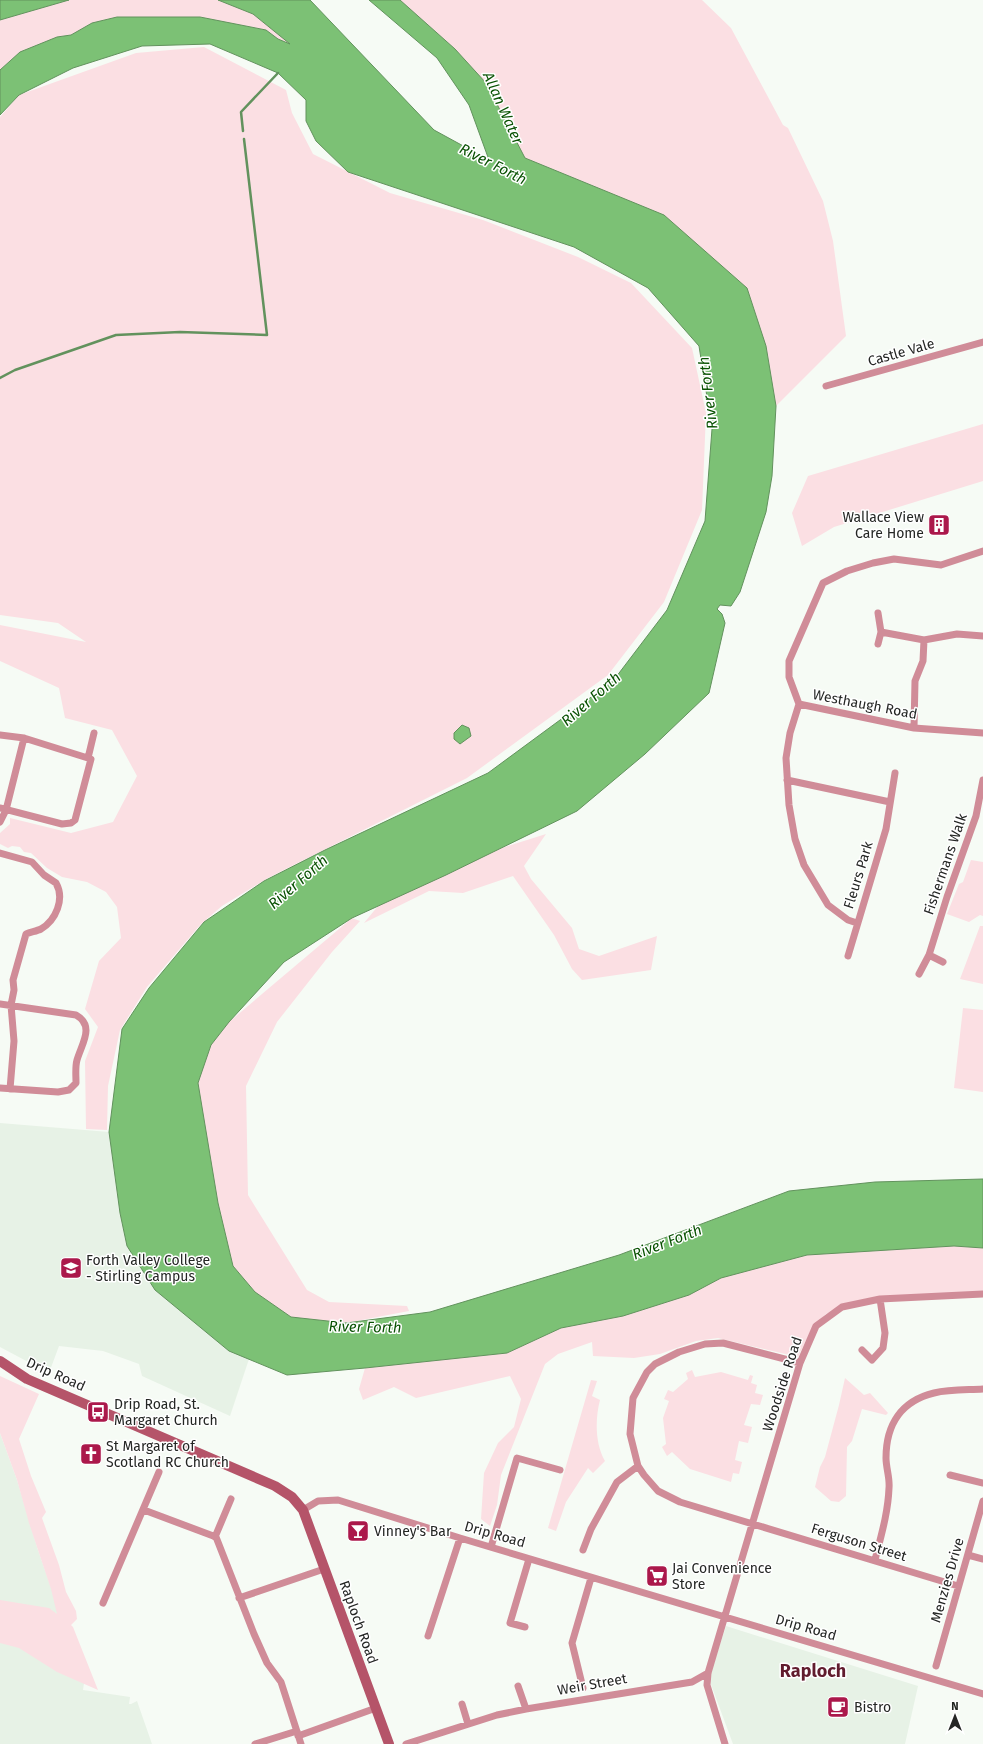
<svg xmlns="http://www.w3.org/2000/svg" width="983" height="1744" font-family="'Fira Sans',sans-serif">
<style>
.built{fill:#e7f2e6}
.green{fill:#fbdfe3}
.water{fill:#7cc175;stroke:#62925d}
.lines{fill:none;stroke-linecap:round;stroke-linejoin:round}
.stream{stroke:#62925d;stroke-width:2.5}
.street{stroke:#d08c98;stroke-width:7}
.secondary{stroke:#b55469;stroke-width:10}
.labels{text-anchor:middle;stroke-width:3;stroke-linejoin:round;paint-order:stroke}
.street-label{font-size:14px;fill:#242624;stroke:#fff}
.poi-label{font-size:14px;fill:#242624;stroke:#fff;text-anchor:start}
.water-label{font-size:15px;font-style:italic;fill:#095203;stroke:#fff}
.district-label{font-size:18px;font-weight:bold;fill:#611c2e;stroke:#fff}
</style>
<rect width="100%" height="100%" fill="#f6fbf5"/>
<path class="built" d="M0,1123L109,1132L120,1213L127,1247L155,1290L229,1351L249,1359L230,1416L142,1376L139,1364L103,1351L59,1346L49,1373L0,1347Z
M0,1433L17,1480L38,1550L64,1625L85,1676L83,1690L130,1697L129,1704H131L137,1701L152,1744H0Z
M726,1626L918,1686L905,1744H733L709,1679Z"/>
<path class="green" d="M69,0H218L253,14L291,44L278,39L266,30L200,17H117L92,23L71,35L57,37L20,52L0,70V20Z
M400,0H702L731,28L783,125L788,128L823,201L833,241L846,336L776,406L766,346L664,215L525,158L486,83L455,49Z
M204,47L286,90L292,113L313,154L390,193L483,220L578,257L631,283L692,348L706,413L702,510L664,602L608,675L467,778L268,878L222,906L201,924L147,987L120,1030L108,1086L107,1130L86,1129L85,1061L98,1027L85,1009L99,961L121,938L117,907L106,892L87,882L62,877L47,868L31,853L24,852L20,847L12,846L8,848L0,844V833L10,824V818L71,833L113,822L137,776L112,730L65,718L59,688L0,661V625L86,642L58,623L0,615V117L19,95L136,53Z
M983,424V481L834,527L802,546L792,513L808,476Z
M546,834L524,866L531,879L572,928L579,949L599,956L657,936L651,970L582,980L572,969L554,935L513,876L463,893L429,891L364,923L378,906L482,854Z
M971,860L983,862V916L980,915L969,922L947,914L959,884L963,882Z
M352,918L360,921L332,952L277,1022L246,1086L248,1195L307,1290L329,1302L407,1306L409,1311L346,1323L291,1317L255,1292L233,1266L218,1203L204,1130L198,1083L211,1045L229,1022Z
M980,926H983V984L960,979Z
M963,1008L983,1010V1092L954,1088Z
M954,1246L983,1248V1293L850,1303L826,1314L813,1326L798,1357L718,1338L696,1341L660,1354L634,1358L593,1356L592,1342L558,1354L545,1364L501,1475L497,1505L490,1526L481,1519L484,1473L498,1443L514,1427L521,1399L510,1376L416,1398L394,1387L363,1400L359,1389L365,1368L507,1353L561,1328L623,1316L689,1295L721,1278L807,1255Z
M692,1370L695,1377L721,1372L748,1380L750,1375L753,1376L751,1383L757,1385L755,1393L763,1395L760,1405L751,1404L744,1425L752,1427L748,1443L739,1441L735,1460L742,1462L739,1474L733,1473L731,1482L690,1469L672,1452L667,1456L662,1447L666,1444L663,1418L669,1401L664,1399L668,1390L673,1392L688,1379L686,1373Z
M0,1376L39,1394L19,1439L31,1476L46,1512L42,1518L59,1565L66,1592L76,1611L77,1619L71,1625L73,1627L98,1690L57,1672L19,1648L0,1643V1600L49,1608L57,1614L51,1589L29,1523L17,1480L0,1433Z
M845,1378L864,1395L870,1393L888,1413L886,1415L862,1409L852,1441L847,1447L846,1496L839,1502L831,1501L815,1487L820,1467L825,1457L839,1405Z
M591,1380L597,1381L592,1396L600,1400C595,1419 595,1444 605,1461L593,1473L588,1468L566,1502L556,1531L548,1528Z"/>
<path class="water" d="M0,0H69L0,20Z
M218,0H310L434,130L489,160L469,105L437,58L369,0H400L455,49L486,83L525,158L664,215L747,288L766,346L776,406L772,476L766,512L754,549L740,592L731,606L720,605L717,609L722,614L725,623L709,693L645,754L577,811L446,875L352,918L284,962L229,1022L211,1045L198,1083L218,1203L233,1266L255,1292L291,1317L346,1323L430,1312L619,1255L789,1191L875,1182L983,1179V1248L954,1246L807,1255L721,1278L689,1295L623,1316L561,1328L507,1353L365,1368L287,1375L229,1351L155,1290L127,1246L120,1213L109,1132L122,1029L149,988L204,922L264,881L325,850L488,773L613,681L667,610L705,521L712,429L699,346L648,288L574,247L348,172L316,141L306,121V100L278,73L210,44L142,46L73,68L19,95L0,115V70L20,52L57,37L71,35L92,23L117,17H200L266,30L278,39L290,44L253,14Z
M462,725L469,728L471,736L460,744L454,739V733Z"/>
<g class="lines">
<path class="stream" d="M243,131L241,112L278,73
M0,378L15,370L116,335L180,332L267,335L244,139"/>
<path class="street" d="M826,386L983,342
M881,632L924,640L957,634L983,636
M878,644L881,632L878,613
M799,704L789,677V661L823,583L847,571L873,563L894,559L941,565L983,551
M799,704L790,733L786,758L789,805L795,839L804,865L828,905L848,920L857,923
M799,704L914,728L983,733
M914,728L915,681L923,661L924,640
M0,735L24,738L91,759L75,820L71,823L62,824L0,808
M88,758L94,733
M787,780L890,802
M0,822L6,810L24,738
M0,853L32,862L44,875L56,883C65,899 56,920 41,929C37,931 31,932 26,934L13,980L14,990L11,1005L14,1041L10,1089
M929,955L943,962
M848,956L886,829L895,773
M919,974L929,955L947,897L976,816L983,780
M0,1004L76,1015C95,1026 82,1043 77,1060C75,1067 76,1075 76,1083L69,1090L58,1092L0,1088
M862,1350L872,1360L883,1348L885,1333L880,1299
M800,1363L723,1343L705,1344L679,1352L655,1364L647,1372L633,1398L630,1434L638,1466L644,1475L658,1491L680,1502L958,1586
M950,1475L983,1483
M144,1510L216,1537L254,1634L267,1663L281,1682L301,1744
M303,1510L318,1501L338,1500L460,1538L983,1694
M215,1537L231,1499
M491,1547L517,1458L560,1470
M583,1550L591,1529L617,1482L638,1466
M968,1555L983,1559
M875,1560C881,1536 888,1513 889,1488C890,1478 886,1468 886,1458C886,1425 901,1401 934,1393C950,1389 967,1390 983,1389
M239,1598L324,1569
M103,1603L159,1472
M525,1627L510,1623L529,1559
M428,1636L460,1538
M936,1666L983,1501
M518,1686L526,1709
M583,1688L572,1643L591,1578
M462,1704L468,1724
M298,1736L376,1708
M255,1744L297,1731
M406,1744L497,1715L526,1709L692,1682L708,1673
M725,1744L707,1685L708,1673L800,1363L816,1326L842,1307L880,1299L983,1294"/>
<path class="secondary" d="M0,1361L27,1379L275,1486L292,1497L303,1510L389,1744"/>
</g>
<defs>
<g id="building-square" transform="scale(1.15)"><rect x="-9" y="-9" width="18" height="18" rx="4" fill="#ab184b" stroke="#fff"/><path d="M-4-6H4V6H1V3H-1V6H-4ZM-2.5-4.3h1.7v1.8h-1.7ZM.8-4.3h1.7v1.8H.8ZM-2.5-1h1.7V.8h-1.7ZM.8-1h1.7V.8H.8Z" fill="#fff"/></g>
<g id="university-square" transform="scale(1.15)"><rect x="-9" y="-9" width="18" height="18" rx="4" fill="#ab184b" stroke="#fff"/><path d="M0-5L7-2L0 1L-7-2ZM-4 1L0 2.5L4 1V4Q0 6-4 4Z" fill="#fff"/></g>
<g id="bus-square" transform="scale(1.15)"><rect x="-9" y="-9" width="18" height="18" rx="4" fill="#ab184b" stroke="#fff"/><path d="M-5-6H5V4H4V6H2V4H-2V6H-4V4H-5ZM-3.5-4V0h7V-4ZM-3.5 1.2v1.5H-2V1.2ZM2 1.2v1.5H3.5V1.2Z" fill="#fff"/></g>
<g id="church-square" transform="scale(1.15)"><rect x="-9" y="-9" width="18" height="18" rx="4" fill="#ab184b" stroke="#fff"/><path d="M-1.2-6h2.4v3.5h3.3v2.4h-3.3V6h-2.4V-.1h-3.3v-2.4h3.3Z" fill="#fff"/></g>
<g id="bar-square" transform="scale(1.15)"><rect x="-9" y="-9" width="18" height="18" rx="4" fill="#ab184b" stroke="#fff"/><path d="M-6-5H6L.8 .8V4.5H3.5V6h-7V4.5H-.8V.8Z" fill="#fff"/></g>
<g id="supermarket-square" transform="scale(1.15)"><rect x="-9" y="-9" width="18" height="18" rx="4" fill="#ab184b" stroke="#fff"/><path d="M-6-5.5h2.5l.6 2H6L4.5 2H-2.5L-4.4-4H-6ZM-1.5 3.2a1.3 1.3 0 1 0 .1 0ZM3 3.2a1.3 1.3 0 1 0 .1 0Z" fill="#fff"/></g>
<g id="cafe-square" transform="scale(1.15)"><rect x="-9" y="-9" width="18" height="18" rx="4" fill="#ab184b" stroke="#fff"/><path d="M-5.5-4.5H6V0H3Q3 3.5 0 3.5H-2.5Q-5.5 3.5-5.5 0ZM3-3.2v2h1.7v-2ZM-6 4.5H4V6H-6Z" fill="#fff"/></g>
</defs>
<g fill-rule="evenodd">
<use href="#building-square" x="939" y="525"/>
<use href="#university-square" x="71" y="1268"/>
<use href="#bus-square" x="98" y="1412"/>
<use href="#church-square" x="91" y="1454"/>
<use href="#bar-square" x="358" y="1531"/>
<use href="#supermarket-square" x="657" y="1576"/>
<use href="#cafe-square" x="838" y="1707"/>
</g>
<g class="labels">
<g class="street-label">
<text transform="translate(901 352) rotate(-16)" y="5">Castle Vale</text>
<text transform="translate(865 704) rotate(11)" y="5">Westhaugh Road</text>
<text transform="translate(945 864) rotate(-71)" y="5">Fishermans Walk</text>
<text transform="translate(858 875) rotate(-73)" y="5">Fleurs Park</text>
<text transform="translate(56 1374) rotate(24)" y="5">Drip Road</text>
<text transform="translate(782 1384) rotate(-72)" y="5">Woodside Road</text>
<text transform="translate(495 1534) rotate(16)" y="5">Drip Road</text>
<text transform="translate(859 1542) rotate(17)" y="5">Ferguson Street</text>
<text transform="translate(947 1580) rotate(-74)" y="5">Menzies Drive</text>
<text transform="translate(359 1622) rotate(70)" y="5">Raploch Road</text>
<text transform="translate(806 1627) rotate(16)" y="5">Drip Road</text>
<text transform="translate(592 1684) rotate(-10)" y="5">Weir Street</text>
</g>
<g class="poi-label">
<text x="924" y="522" text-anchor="end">Wallace View<tspan x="924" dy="16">Care Home</tspan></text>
<text x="86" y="1265">Forth Valley College<tspan x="86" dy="16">- Stirling Campus</tspan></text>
<text x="114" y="1409">Drip Road, St.<tspan x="114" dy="16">Margaret Church</tspan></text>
<text x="106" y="1451">St Margaret of<tspan x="106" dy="16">Scotland RC Church</tspan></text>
<text x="374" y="1536">Vinney's Bar</text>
<text x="672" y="1573">Jai Convenience<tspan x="672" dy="16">Store</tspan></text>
<text x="854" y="1712">Bistro</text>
</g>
<g class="water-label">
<text transform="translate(503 108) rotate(66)" y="5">Allan Water</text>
<text transform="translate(493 164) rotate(27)" y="5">River Forth</text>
<text transform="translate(708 393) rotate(-97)" y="5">River Forth</text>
<text transform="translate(591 699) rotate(-41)" y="5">River Forth</text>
<text transform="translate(298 882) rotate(-41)" y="5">River Forth</text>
<text transform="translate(667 1242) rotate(-21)" y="5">River Forth</text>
<text transform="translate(365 1327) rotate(1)" y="5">River Forth</text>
</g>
<g class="district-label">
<text x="813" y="1677">Raploch</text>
</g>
</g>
<g transform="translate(955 1716)" stroke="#ffffff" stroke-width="3" paint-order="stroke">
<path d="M0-3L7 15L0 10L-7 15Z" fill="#242624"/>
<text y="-6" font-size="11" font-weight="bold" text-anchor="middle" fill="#242624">N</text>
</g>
</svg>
